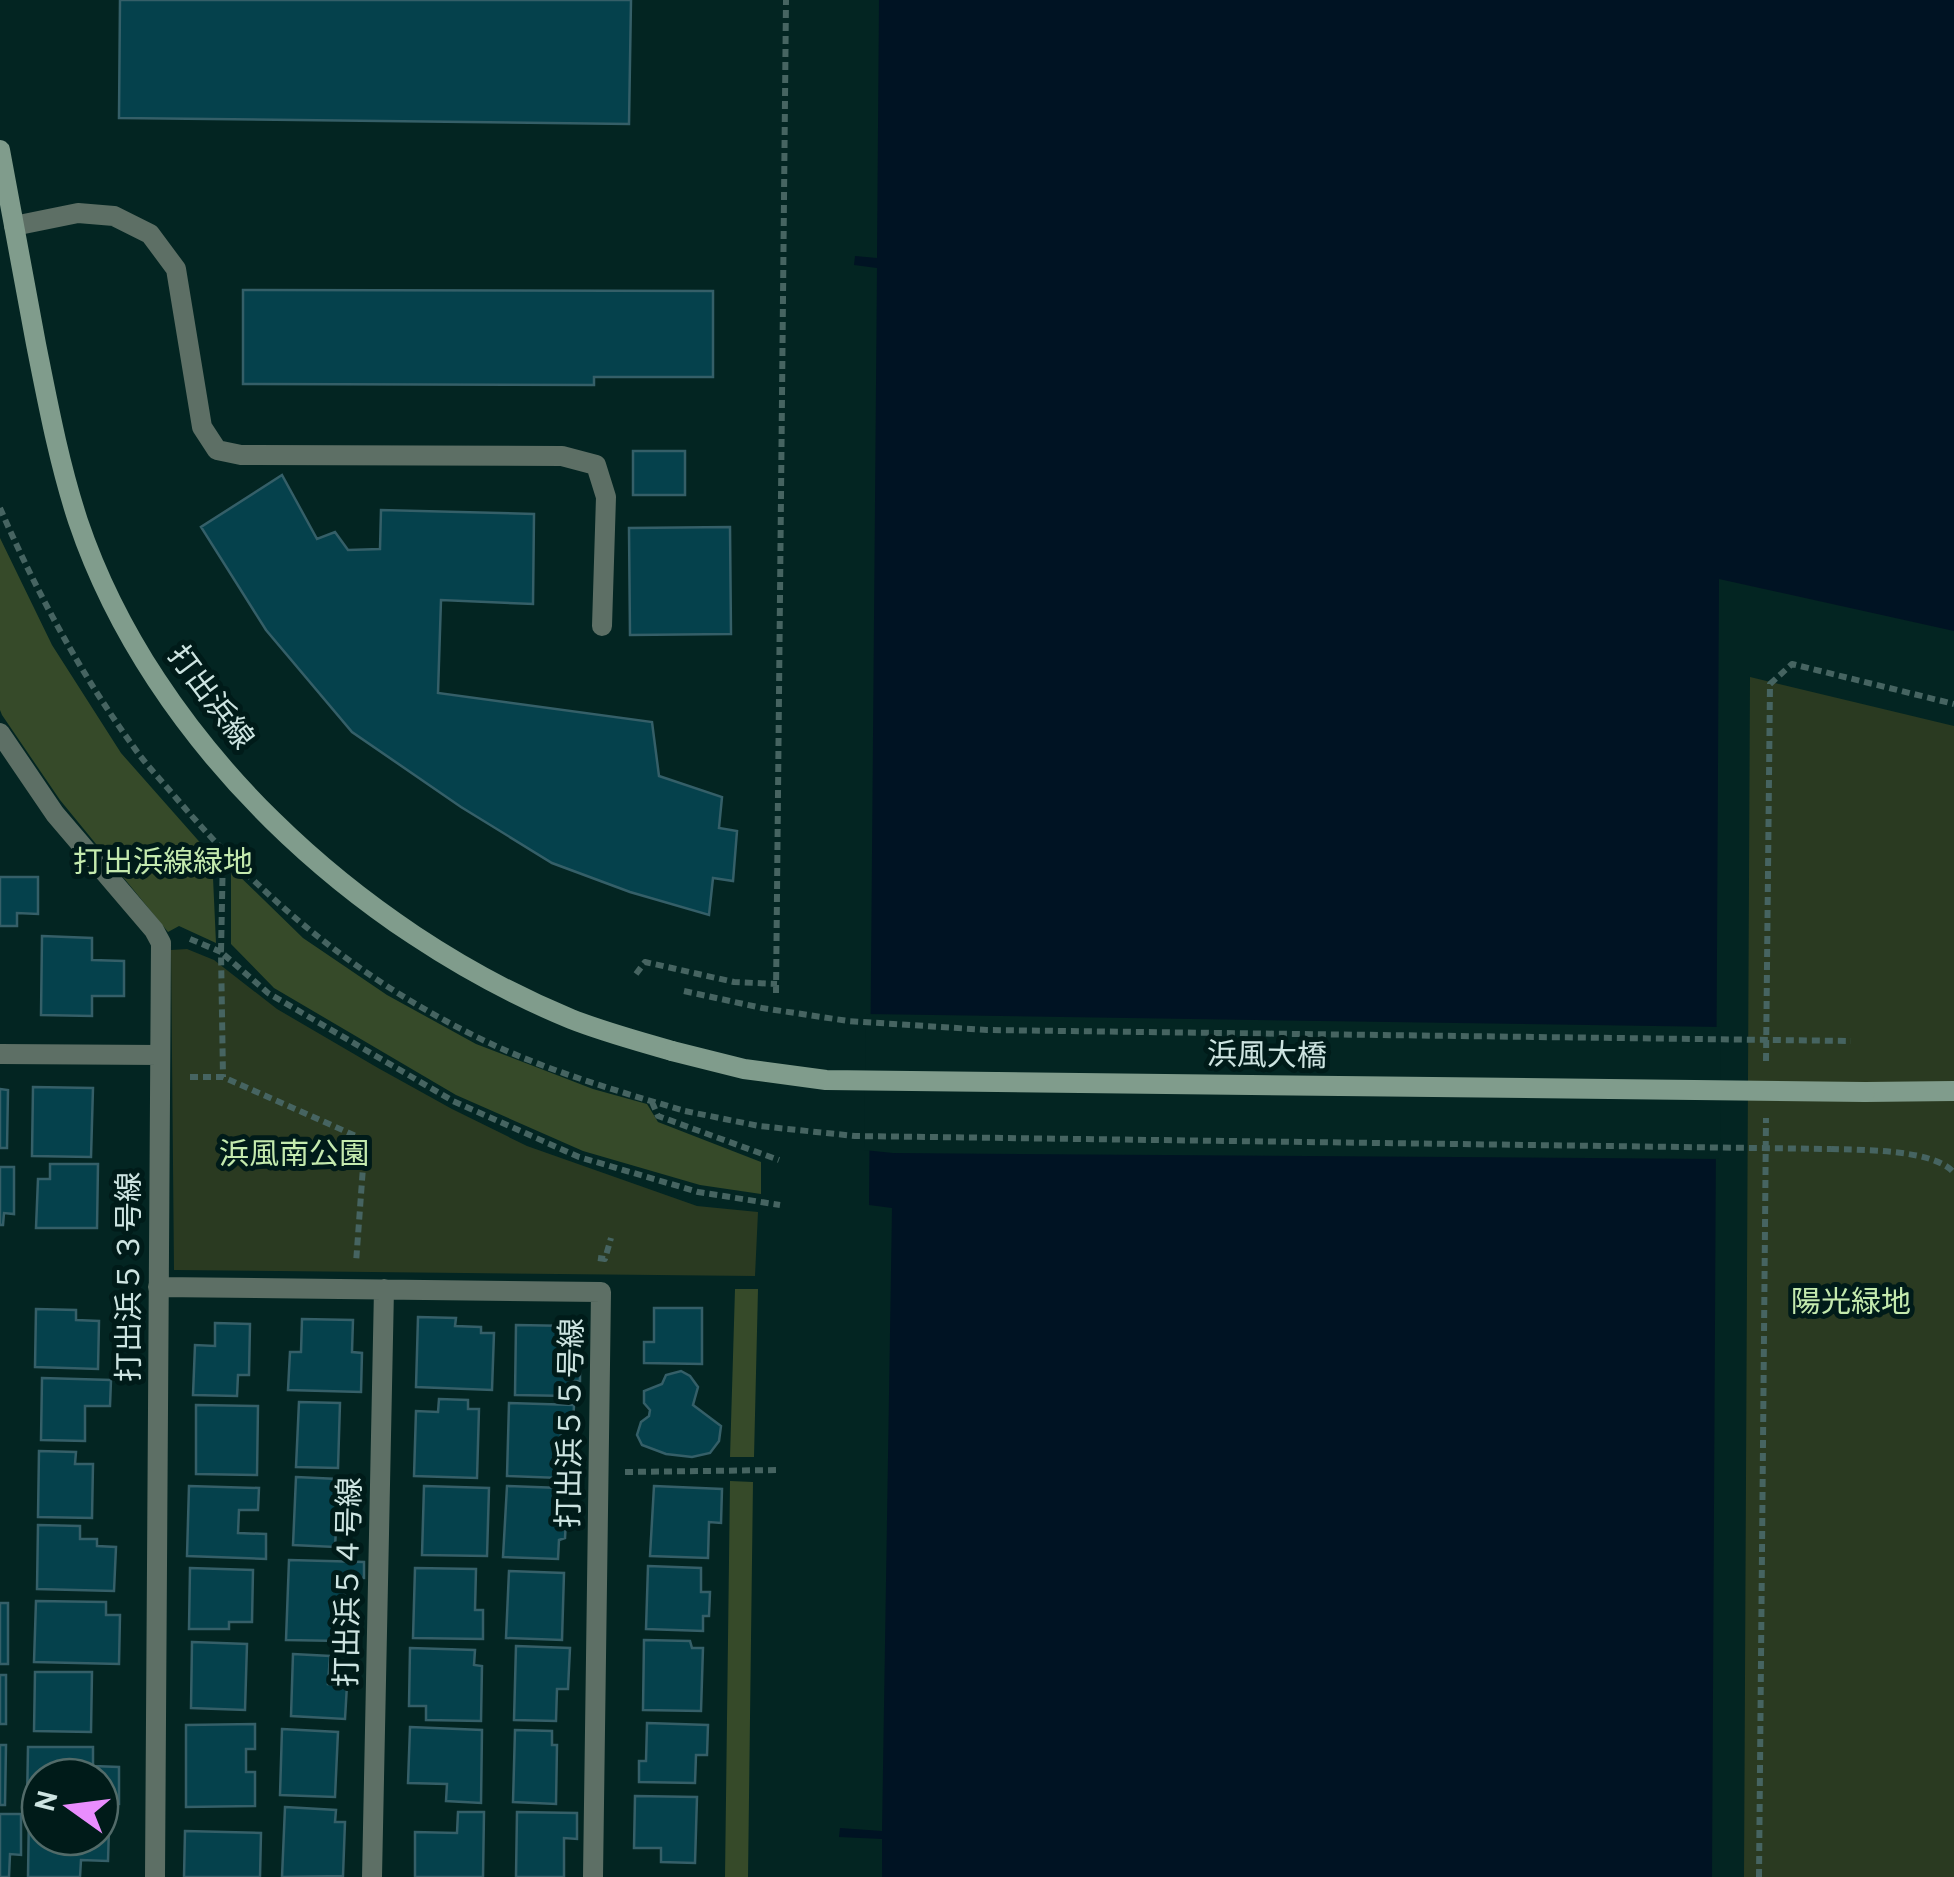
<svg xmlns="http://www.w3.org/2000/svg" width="1954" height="1877" font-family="Overpass,'Noto Sans JP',sans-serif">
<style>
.green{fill:#2a3a21}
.forest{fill:#364a29}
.water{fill:#001323}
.pier{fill:#032522}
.building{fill:#05414c;stroke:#355f68;stroke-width:2.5}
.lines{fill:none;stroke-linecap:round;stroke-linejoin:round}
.path{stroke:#466461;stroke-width:6;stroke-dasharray:8 5;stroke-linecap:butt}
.lane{stroke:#5d6f65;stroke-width:20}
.street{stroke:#5d6f65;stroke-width:20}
.secondary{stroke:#809c8c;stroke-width:20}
.path-bridge{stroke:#466461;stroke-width:6;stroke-dasharray:8 5;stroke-linecap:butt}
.secondary-bridge{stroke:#809c8c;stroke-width:20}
.labels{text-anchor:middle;stroke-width:10;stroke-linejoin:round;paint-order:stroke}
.street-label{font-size:30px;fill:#cde4e1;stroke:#001b19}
.park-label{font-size:30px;fill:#c4eaae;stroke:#001b19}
</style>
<rect width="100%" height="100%" fill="#032522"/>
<path class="green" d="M1750,677L1954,726V1877H1744Z
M187,949L214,960L277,1009L378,1068L452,1109L527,1146L697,1206L758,1212L755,1276L174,1270L171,950Z"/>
<path class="forest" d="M0,538L52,645L121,753L212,856L216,943L179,926L168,932L60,800L2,715L0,710Z
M231,868L303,938L387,995L476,1044L593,1089L647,1104L658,1122L761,1162V1194L700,1185L583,1151L456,1095L274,988L231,944Z
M735,1289H758L754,1457H730Z
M730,1481L753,1482L748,1877H725Z"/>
<path class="water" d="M879,0H1954V631L1719,579L1712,1877H882V1839L839,1837L840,1828L882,1831L892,1208L869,1205L877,268L854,265L855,256L877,258Z"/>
<path class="pier" d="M866,1014L1721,1027L1720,1159L893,1153L864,1150Z"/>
<path class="building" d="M120,0H631L629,124L119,118Z
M243,290L713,291V377H594V385L243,384Z
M633,451H685V495H633Z
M282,475L317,539L335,532L348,550L380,549L381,510L534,514L533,604L441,600L438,693L652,722L659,776L722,797L719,828L737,831L733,881L713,878L709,915L630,892L552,863L461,807L352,732L266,630L201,527Z
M730,527L731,634L630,635L629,528Z
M0,877H38V914L17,913V926H0Z
M42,936L92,938V960L124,961V996H92V1016L41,1015Z
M33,1087L93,1088L91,1157L32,1156Z
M0,1089L8,1090L7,1148H0Z
M50,1164H98L97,1228H36L38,1179H50Z
M0,1167H14V1214L4,1213L3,1225H0Z
M654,1308H702V1364L644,1363V1342H654Z
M36,1309L76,1310V1320L99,1321L98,1369L35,1367Z
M418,1317L456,1318L455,1326L481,1327V1333H494L492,1390L416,1387Z
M302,1319L353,1320L352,1352L362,1353L361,1392L288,1390L290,1352H301Z
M215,1323L250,1324L249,1375H238L237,1396L193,1395L195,1345L215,1346Z
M516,1325L571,1326V1349L580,1350V1381H570V1396L515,1395Z
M681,1371L690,1376L698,1387L693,1405L721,1426L719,1441L710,1453L692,1457L666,1454L642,1445L637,1435L641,1422L649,1416L650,1410L644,1403V1391L662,1384L666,1375Z
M42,1378L111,1380L110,1406H85V1441L41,1440Z
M439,1399L468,1400V1409H479L477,1478L414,1476L416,1411L438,1412Z
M299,1402L340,1403L338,1468L296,1467Z
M509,1403L574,1405L573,1427L561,1426L560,1478L507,1476Z
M196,1405L258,1406L257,1475L196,1474Z
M39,1451L76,1452L75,1464H93L92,1518L38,1517Z
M296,1477L359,1480V1495L338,1494L335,1547L293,1545Z
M189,1486L259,1488L258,1510H239L238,1533L266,1534V1559L187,1556Z
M424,1486L489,1488L487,1556L422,1555Z
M507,1486L560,1488L559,1502H567L565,1538L559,1540L558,1559L503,1557Z
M654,1486L722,1489L721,1523L709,1522L708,1558L650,1556Z
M38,1525L80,1526V1539H97V1546L116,1547L114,1591L37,1589Z
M289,1560L364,1562V1578L345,1577L342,1641L286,1640Z
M648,1566L701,1568V1592H710L709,1616H703V1631L646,1629Z
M190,1568L253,1570L252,1622H229V1629H189Z
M415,1568L476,1569L475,1610H483V1639L413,1638Z
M509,1571L564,1573L562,1640L506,1638Z
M36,1601L106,1602V1615H120L119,1664L34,1662Z
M0,1603H8V1664H0Z
M644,1640L690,1641L692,1648H703L701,1711L643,1710Z
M192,1642L247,1644L245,1710L191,1708Z
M516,1646L570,1648L568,1689H557L556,1721L514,1720Z
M410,1648L475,1650L474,1665L482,1666L481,1721L426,1720V1706H409Z
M293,1654L330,1656L328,1684L347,1685L345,1719L291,1716Z
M35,1672H92L91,1732L34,1731Z
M0,1675H6V1724H0Z
M647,1723L708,1725L707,1755H696L695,1783L639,1782V1761H646Z
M255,1724V1749H246V1772H255V1806L186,1807V1725Z
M410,1727L482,1730L481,1803L446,1801L447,1784L408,1783Z
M282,1729L338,1732L335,1797L280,1795Z
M515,1730L552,1731V1745H557L556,1804L513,1802Z
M0,1745H6L5,1805H0Z
M28,1747H93V1766L119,1767V1804H100V1777H40V1804H27Z
M635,1796L697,1797L695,1863L661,1862V1848H634Z
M285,1807L336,1810L335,1822H345L343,1876L282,1877Z
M29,1812L40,1813V1837H100V1827L109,1828L108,1861L81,1860L80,1877H28Z
M458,1812H484L483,1877H415V1832L457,1833Z
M517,1812L577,1813V1839L564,1838V1877H516Z
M0,1814H21V1855L10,1854L9,1877H0Z
M185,1831L261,1833L260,1877H184Z"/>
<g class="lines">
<path class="path" d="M0,508C36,591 80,673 133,746C146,765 162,781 177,799C265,902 362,982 485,1041C548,1071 617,1091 685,1111
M223,852L221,952L268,993L453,1101L579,1157L698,1192L780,1205
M190,939L221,952L223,1077
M636,974L645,962L734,982L777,984
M776,993L786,0
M1766,1061L1770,684L1792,664L1954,704
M190,1077H223L365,1140L356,1263
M652,1102L658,1116L779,1160
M1831,1149C1861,1150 1935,1149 1954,1173
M598,1258L605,1259L611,1238
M625,1472L778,1470
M1759,1877L1766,1118"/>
<path class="lane" d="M14,226L78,213L114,216L150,234L176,269L202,427L217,450L241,455L562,456L596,465L606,497L602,626"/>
<path class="street" d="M0,733L55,814L154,930L161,943L155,1877
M0,1054L160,1055
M158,1287L601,1292L593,1877
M372,1877L384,1289"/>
<path class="secondary" d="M0,150C12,215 24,279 36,344C48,404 59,463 78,521C153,743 357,931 571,1019C604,1032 638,1041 672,1051
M1865,1092L1954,1091"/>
<path class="path-bridge" d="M684,991L762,1008L848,1021L987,1030L1851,1041
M685,1111L759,1126L855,1136L1831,1149"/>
<path class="secondary-bridge" d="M672,1051L744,1069L826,1080L1865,1092"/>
</g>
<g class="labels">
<g class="street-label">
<text transform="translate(211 697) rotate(53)" y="10">打出浜線</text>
<text transform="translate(1267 1055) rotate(1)" y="10">浜風大橋</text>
<text transform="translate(129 1277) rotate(-90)" y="10">打出浜５３号線</text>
<text transform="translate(570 1423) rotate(-89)" y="10">打出浜５５号線</text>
<text transform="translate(348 1582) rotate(-89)" y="10">打出浜５４号線</text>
</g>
<g class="park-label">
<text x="163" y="872">打出浜線緑地</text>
<text x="294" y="1164">浜風南公園</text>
<text x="1851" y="1312">陽光緑地</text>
</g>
</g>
<g transform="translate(70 1807) rotate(284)"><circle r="48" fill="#001b19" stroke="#526b69" stroke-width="2.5"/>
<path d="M0-8L18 38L0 25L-18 38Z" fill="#e98dfe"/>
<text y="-15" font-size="28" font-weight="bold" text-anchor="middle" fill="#cde4e1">N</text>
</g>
</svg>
